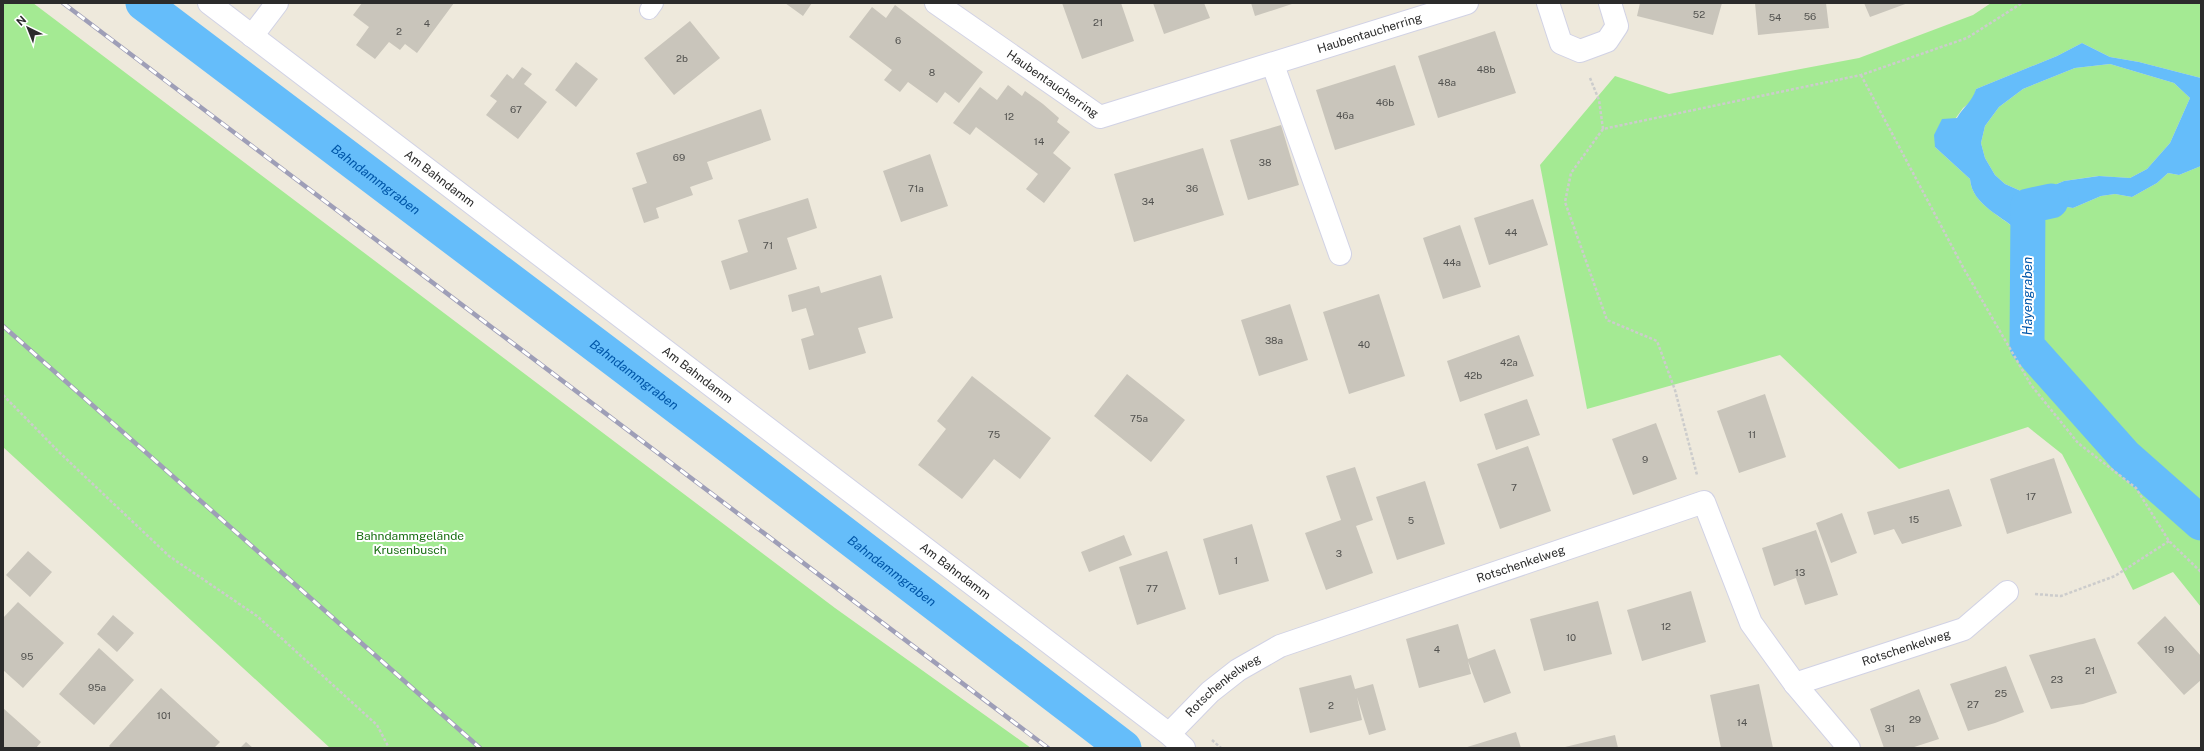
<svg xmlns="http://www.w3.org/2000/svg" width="2204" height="751" font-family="'Public Sans',sans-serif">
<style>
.green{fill:#a4ea93}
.water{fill:#65bdfa;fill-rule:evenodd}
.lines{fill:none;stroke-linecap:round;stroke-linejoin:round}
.canal{stroke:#65bdfa;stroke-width:35}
.building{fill:#c9c5bb}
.service-casing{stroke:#d1d2e5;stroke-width:20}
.minor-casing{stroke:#d1d2e5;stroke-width:24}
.path{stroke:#ccc;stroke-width:2.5;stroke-dasharray:3 2;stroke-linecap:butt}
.service{stroke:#fff;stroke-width:18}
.minor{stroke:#fff;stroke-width:22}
.rail-casing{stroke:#9e9eb7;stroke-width:4.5}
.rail{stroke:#fff;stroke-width:3;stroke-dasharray:9;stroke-linecap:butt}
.labels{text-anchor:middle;stroke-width:4;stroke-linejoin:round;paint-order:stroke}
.number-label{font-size:10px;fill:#52524f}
.street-label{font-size:12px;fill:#2b2b2b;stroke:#fff}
.park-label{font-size:12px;fill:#1a6f13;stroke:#fff}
.water-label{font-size:13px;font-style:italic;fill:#0157a9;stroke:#fff}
</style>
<rect width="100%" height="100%" fill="#eee9dc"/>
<path class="green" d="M3,3H33L835,608L1031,748H330L3,447Z
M1991,3H2201V78L2139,62L2110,57L2082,43L2057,56L1976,89L1973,100L1963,108L1935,147L1970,179C1972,206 2005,217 2021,234L2039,221L2045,209L2055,205L2073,208L2101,196L2115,194L2132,197L2157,183L2168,173L2179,175L2201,166V607L2173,572L2133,590L2062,454L2028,427L1899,469L1780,355L1587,409L1540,165L1615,76L1669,94L1859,58L1973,15Z
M2110,64L2174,83L2190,98L2170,143L2147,169L2130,178L2098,176L2064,181L2047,188L2023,192L2005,184L1995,175L1985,158L1981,143L1985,126L1999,107L2023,89L2075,68Z"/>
<path class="water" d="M2082,43L2110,57L2139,62L2201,78V166L2179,175L2168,173L2157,183L2132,197L2115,194L2101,196L2073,208L2055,205L2045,209L2039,221L2021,234C2004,216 1972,206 1970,179L1935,147L1934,135L1942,119L1957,118C1964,106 1972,102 1976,89L2057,56ZM2110,64L2174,83L2190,98L2170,143L2147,169L2130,178L2099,176L2064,181L2047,188L2023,192L2005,184L1995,175L1985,158L1981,143L1985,126L1999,107L2023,89L2075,68Z"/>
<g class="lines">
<g class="canal">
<path id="s1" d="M143,3L720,439L1124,748"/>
<path d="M2051,201L2028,206L2027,346L2125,456L2201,523"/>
</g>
</g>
<path class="building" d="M362,3H454L417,53L405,44L400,50L389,42L375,59L356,45L369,27L353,15Z
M785,3H812L803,16Z
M1062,3H1121L1134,41L1082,59Z
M1153,3H1204L1210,18L1164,34Z
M1251,3H1295L1255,16Z
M1640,3H1722L1713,35L1637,16Z
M1755,3H1826L1829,28L1758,35Z
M1864,3H1908L1870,17Z
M895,5L983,72L959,103L945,92L937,103L908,82L900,92L884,80L892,70L849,37L872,7L886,18Z
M690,21L720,58L674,95L644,58Z
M1495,31L1516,93L1438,118L1418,56Z
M576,62L598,79L576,107L555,90Z
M1395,65L1415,125L1335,150L1316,90Z
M522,67L532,74L524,84L547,102L518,139L486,115L497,101L490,96L507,74L513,79Z
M1008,85L1022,96L1025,91L1043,104L1059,118L1057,122L1070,132L1053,153L1071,168L1044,203L1026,189L1038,174L976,127L970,135L953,123L980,87L997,100Z
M761,109L771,140L707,162L713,179L690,187L693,195L656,208L659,218L644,223L632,188L647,183L636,153Z
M1281,125L1299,185L1248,200L1230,140Z
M1203,148L1224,215L1134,242L1114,174Z
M930,154L948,206L901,222L883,171Z
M808,198L817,228L787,238L797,269L730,290L721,261L748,252L738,220Z
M1533,199L1548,245L1489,265L1474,218Z
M1460,225L1481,287L1443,299L1423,238Z
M881,275L893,318L858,328L866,353L809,370L801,339L814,335L806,308L792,312L788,295L819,286L821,293Z
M1379,294L1405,376L1349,394L1323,312Z
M1290,304L1308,360L1259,376L1241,320Z
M1519,335L1534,376L1460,402L1447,361Z
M1127,374L1185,420L1151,462L1094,416Z
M972,376L1051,438L1020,479L994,459L962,499L918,465L946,429L937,421Z
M1765,394L1786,457L1739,473L1717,411Z
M1527,399L1540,435L1496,450L1484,414Z
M1656,423L1677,479L1633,495L1612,439Z
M1528,446L1551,511L1500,529L1477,464Z
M2054,458L2072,513L2007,534L1990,479Z
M1355,467L1373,520L1356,526L1373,573L1326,590L1305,533L1341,520L1326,476Z
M1425,481L1445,544L1397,560L1376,497Z
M1949,489L1962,526L1902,544L1894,529L1874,535L1867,512Z
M1842,513L1857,553L1831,563L1816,523Z
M1252,524L1269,581L1219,595L1203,539Z
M1816,530L1838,595L1805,605L1796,578L1774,586L1762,548Z
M1124,535L1132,555L1089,572L1081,552Z
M28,551L52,572L30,597L6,575Z
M1167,551L1186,609L1137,625L1119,567Z
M1691,591L1706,642L1642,661L1627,610Z
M1598,601L1612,654L1544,671L1530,619Z
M18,602L64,643L23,688L3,670V618Z
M113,615L134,633L117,652L97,634Z
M2165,616L2201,656V680L2184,695L2137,643Z
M1458,624L1468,659L1495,649L1511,693L1484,703L1468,661L1471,674L1419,688L1406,639Z
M2095,638L2117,693L2083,704L2051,709L2029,655Z
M99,648L134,680L94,725L59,694Z
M2006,666L2024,712L1995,723L1968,731L1950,684Z
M1351,675L1355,689L1373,684L1386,730L1369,735L1357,697L1362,720L1310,733L1299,688Z
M1759,684L1773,748H1721L1710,695Z
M161,688L220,742L214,748H111L109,746Z
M1919,689L1939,739L1911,748H1884L1870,709Z
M3,708L41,742L36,748H3Z
M1516,732L1521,748H1464Z
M1615,735L1618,748H1565V747Z
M246,742L253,748H240Z"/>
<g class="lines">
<g class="service-casing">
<path id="service" d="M649,10L654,3"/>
</g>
<g class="minor-casing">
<g id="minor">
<path id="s2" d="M209,3L1169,734L1184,748"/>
<path id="s3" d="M936,3L1100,117L1467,3"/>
<path d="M1548,3L1561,43L1580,51L1607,41L1617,26L1610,3"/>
<path d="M252,36L277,3"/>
<path d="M1273,65L1340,254"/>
<path id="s4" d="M1795,684L1964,629L2007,592"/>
<path id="s5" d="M1169,734L1210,692L1238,670L1280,646L1704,502L1751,623L1795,684L1849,748"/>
</g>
</g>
<path class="path" d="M1861,75L1964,269L2031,385L2078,443L2136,488L2169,541L2201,572
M1590,78L1599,100L1603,129L1861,75L1967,38L2022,3
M1603,129L1571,173L1565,202L1607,320L1657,341L1675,390L1697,475
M3,395L60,453L169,556L257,616L377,725L389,748
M2035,594L2061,596L2115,576L2169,541
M1212,740L1221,748"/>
<use href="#service" class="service"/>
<use href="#minor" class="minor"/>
<g class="rail-casing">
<path id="rail" d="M63,3L1048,748
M3,326L480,748"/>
</g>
<use href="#rail" class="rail"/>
</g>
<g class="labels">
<g class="number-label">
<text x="1699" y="18">52</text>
<text x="1810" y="20">56</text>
<text x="1775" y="21">54</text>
<text x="1098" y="26">21</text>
<text x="427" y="27">4</text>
<text x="399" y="35">2</text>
<text x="898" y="44">6</text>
<text x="682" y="62">2b</text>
<text x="1486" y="73">48b</text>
<text x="932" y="76">8</text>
<text x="1447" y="86">48a</text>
<text x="1385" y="106">46b</text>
<text x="516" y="113">67</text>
<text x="1345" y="119">46a</text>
<text x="1009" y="120">12</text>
<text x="1039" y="145">14</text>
<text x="679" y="161">69</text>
<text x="1265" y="166">38</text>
<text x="916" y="192">71a</text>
<text x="1192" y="192">36</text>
<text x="1148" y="205">34</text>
<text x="1511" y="236">44</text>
<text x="768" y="249">71</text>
<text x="1452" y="266">44a</text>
<text x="1274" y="344">38a</text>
<text x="1364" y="348">40</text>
<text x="1509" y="366">42a</text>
<text x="1473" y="379">42b</text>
<text x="1139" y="422">75a</text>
<text x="994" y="438">75</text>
<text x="1752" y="438">11</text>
<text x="1645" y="463">9</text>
<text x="1514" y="491">7</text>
<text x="2031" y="500">17</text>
<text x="1914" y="523">15</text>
<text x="1411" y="524">5</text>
<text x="1339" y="557">3</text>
<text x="1236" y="564">1</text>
<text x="1800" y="576">13</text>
<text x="1152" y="592">77</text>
<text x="1666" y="630">12</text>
<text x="1571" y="641">10</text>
<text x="1437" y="653">4</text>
<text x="2169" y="653">19</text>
<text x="27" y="660">95</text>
<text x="2090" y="674">21</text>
<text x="2057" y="683">23</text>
<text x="97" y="691">95a</text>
<text x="2001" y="697">25</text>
<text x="1973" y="708">27</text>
<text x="1331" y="709">2</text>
<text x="164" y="719">101</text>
<text x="1915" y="723">29</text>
<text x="1742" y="726">14</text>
<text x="1890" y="732">31</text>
</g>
<g class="street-label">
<text dy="4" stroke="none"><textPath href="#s3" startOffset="482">Haubentaucherring</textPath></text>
<text dy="4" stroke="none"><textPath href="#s3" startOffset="142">Haubentaucherring</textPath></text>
<text dy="4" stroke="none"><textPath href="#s2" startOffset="290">Am Bahndamm</textPath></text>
<text dy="4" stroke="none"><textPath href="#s2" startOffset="614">Am Bahndamm</textPath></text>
<text dy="4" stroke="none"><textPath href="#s5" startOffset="397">Rotschenkelweg</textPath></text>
<text dy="4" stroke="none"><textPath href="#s2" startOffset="938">Am Bahndamm</textPath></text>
<text dy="4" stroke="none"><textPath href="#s4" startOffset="117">Rotschenkelweg</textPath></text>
<text dy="4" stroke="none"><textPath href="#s5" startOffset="73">Rotschenkelweg</textPath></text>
</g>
<g class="park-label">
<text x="410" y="540">Bahndammgelände<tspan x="410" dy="14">Krusenbusch</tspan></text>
</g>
<g class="water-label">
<text dy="5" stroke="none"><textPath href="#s1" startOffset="292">Bahndammgraben</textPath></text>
<text transform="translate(2027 296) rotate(-90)" y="5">Hayengraben</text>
<text dy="5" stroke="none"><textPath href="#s1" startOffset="616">Bahndammgraben</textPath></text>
<text dy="5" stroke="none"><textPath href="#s1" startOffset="940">Bahndammgraben</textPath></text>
</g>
</g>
<rect width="2204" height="751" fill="none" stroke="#2b2b2b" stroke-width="8"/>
<g transform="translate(28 28) rotate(317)" stroke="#ffffff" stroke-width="3" paint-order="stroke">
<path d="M0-3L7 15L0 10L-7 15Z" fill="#2b2b2b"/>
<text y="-6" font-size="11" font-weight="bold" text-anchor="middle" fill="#2b2b2b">N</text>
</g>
</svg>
